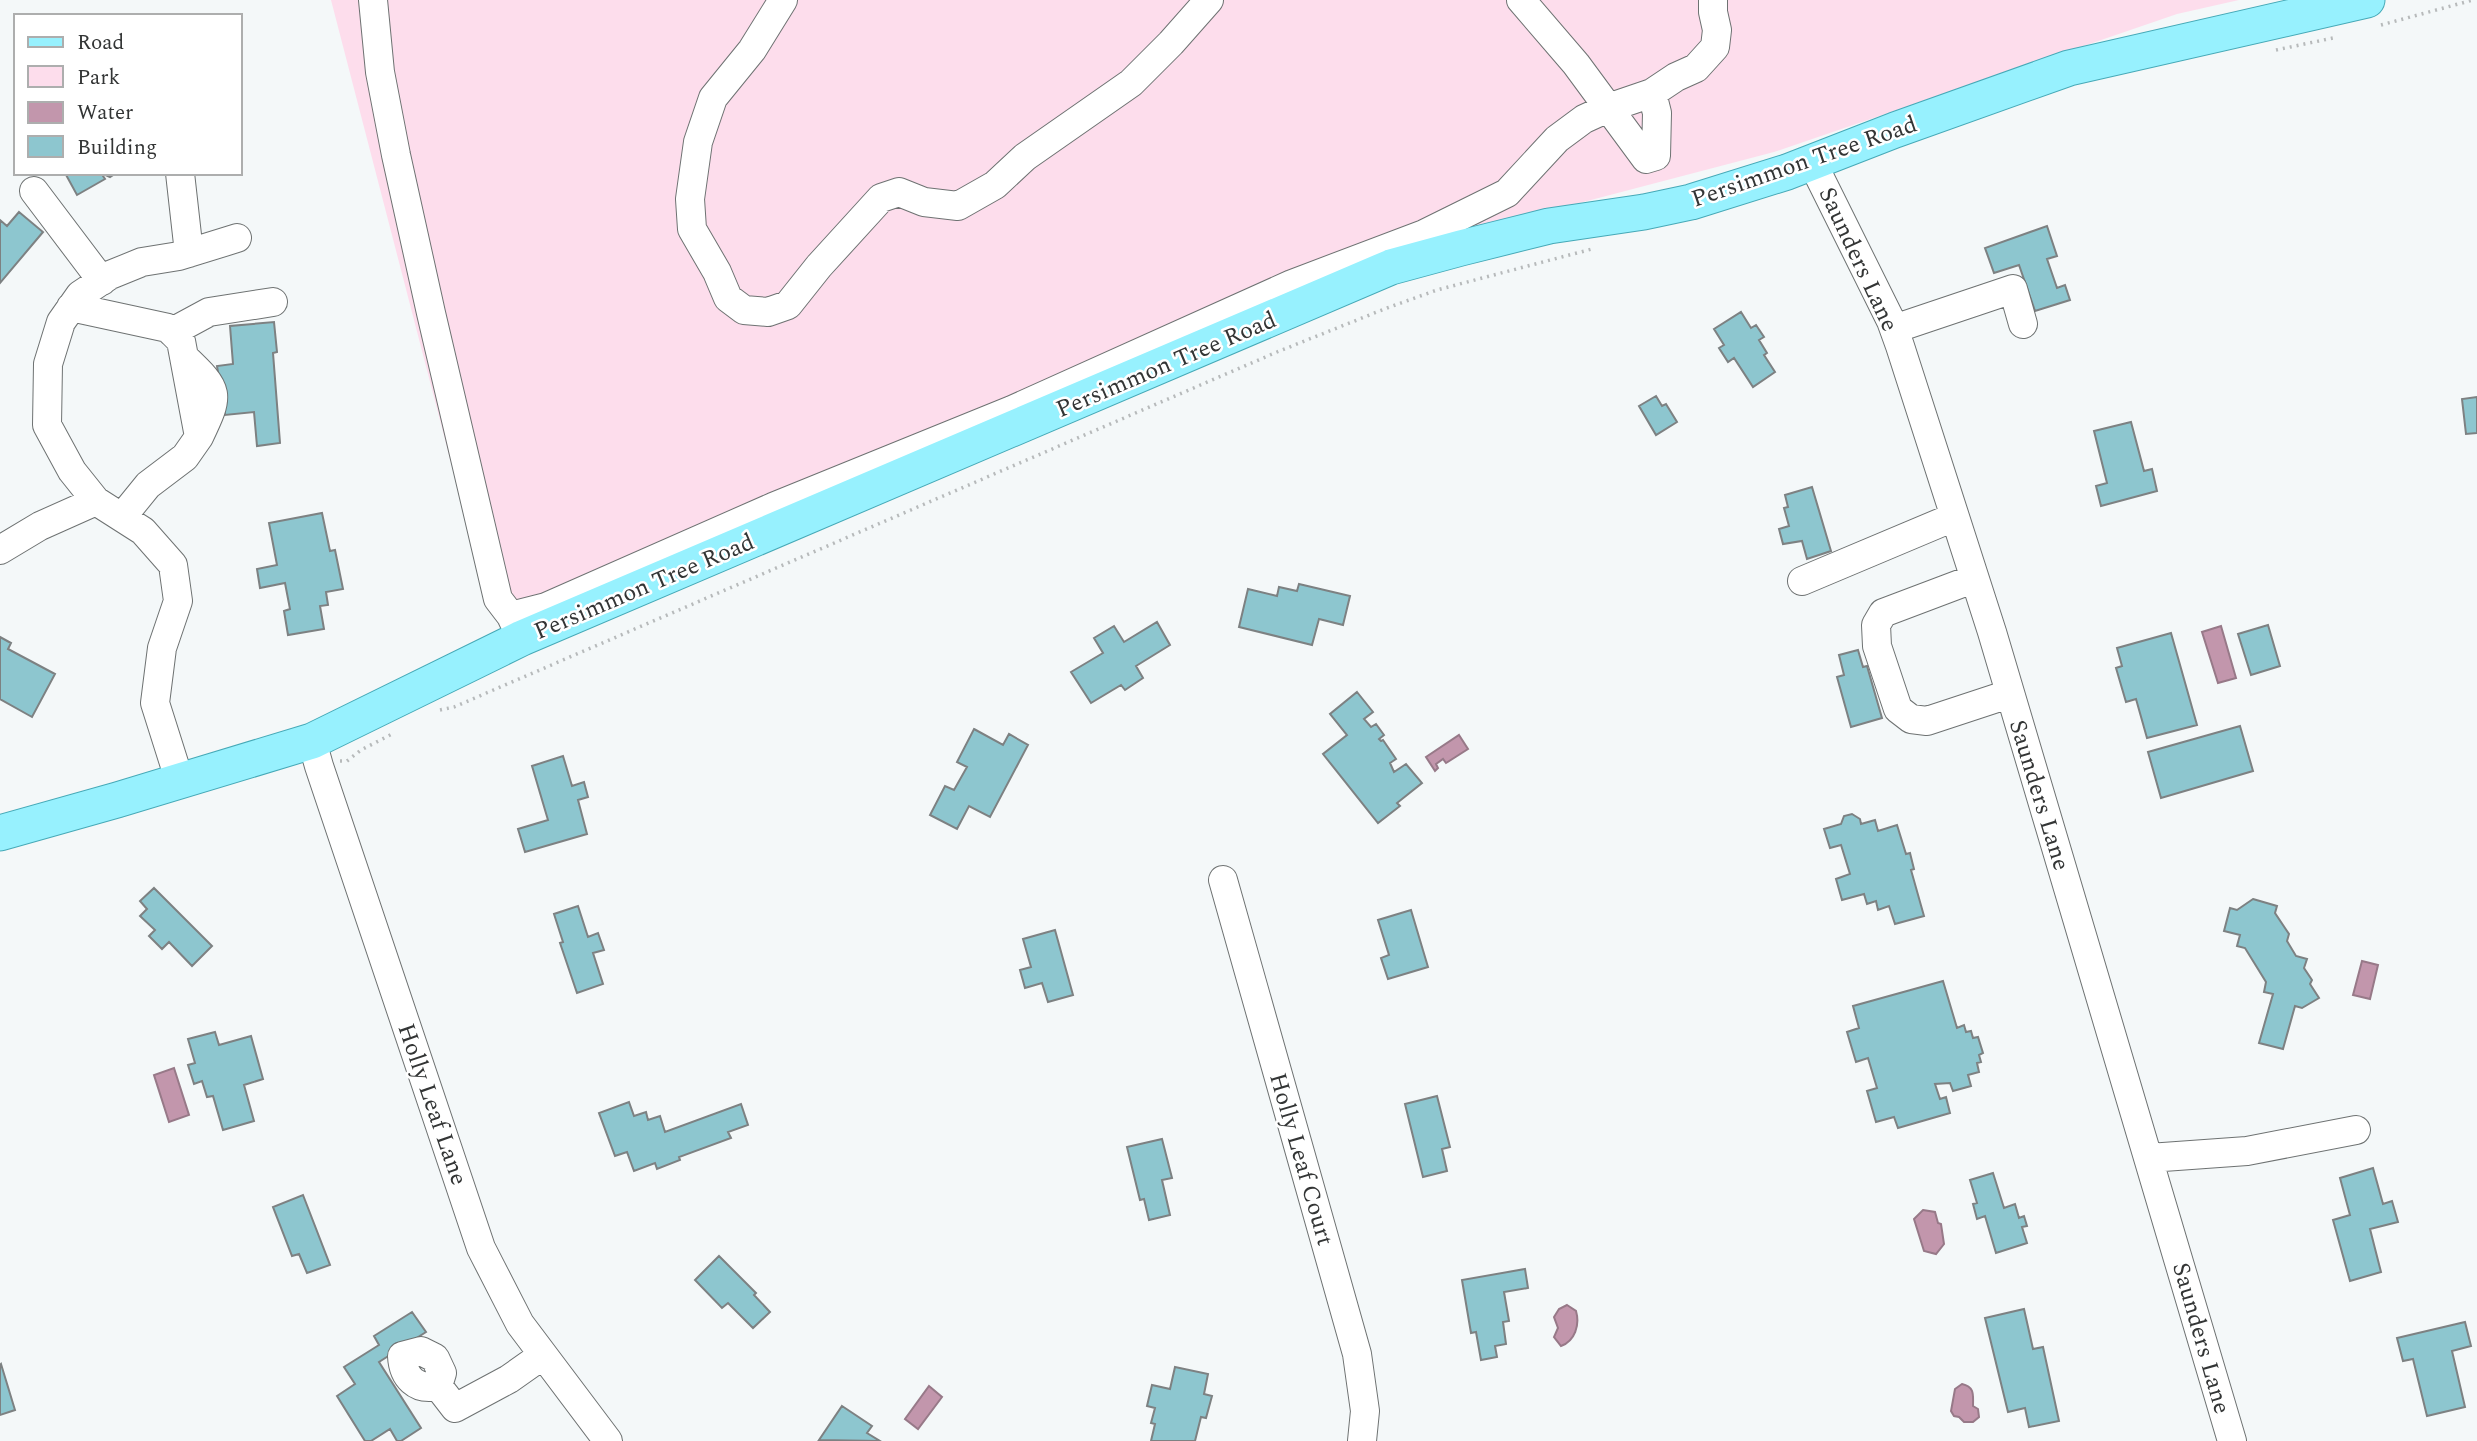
<svg xmlns="http://www.w3.org/2000/svg" width="2477" height="1441" font-family="Spectral,serif">
<style>
.green{fill:#fdddec}
.water{fill:#c296ac;stroke:#977988;stroke-width:2}
.building{fill:#8dc6cf;stroke:#7d8182;stroke-width:2}
.lines{fill:none;stroke-linecap:round;stroke-linejoin:round}
.minor-casing{stroke:#6e7272;stroke-width:30}
.major-casing{stroke:#46a9b7;stroke-width:37}
.path{stroke:#b7babb;stroke-width:3.5;stroke-dasharray:2 5;stroke-linecap:butt}
.minor{stroke:#fff;stroke-width:28}
.major{stroke:#97f1fe;stroke-width:35}
.labels{text-anchor:middle;stroke-width:5;stroke-linejoin:round;paint-order:stroke}
.street-label{font-size:24px;fill:#333535;stroke:#fff}
</style>
<rect width="100%" height="100%" fill="#f4f8f9"/>
<path class="green" d="M331,0H2239L2177,14L1774,152L1568,206L536,624L490,613Z"/>
<path class="water" d="M2221,626L2236,678L2218,683L2202,632Z
M1459,735L1468,749L1446,763L1443,759L1436,764L1438,768L1435,771L1426,757Z
M2362,961L2378,965L2370,999L2353,995Z
M174,1068L189,1115L169,1122L154,1075Z
M1923,1210L1935,1212L1938,1223L1941,1224L1944,1244L1936,1254L1924,1251L1914,1219Z
M1567,1305L1576,1311C1580,1325 1575,1341 1561,1346L1554,1337L1558,1328L1554,1317L1559,1309Z
M1962,1384C1975,1387 1973,1395 1973,1406L1978,1409L1979,1417L1973,1422H1964L1959,1417L1954,1416L1951,1411L1955,1389Z
M929,1386L942,1397L918,1429L905,1419Z"/>
<path class="building" d="M65,173H116L110,177L101,173L105,179L77,195Z
M19,212L43,232L0,283V220L7,226Z
M2047,226L2057,256L2047,259L2057,288L2065,285L2070,300L2035,311L2019,265L1994,273L1985,248Z
M1741,312L1751,328L1756,325L1764,337L1759,340L1767,353L1764,355L1775,372L1753,387L1734,358L1728,362L1719,348L1724,345L1714,329Z
M274,322L277,352L273,353L280,443L257,446L254,412L225,415L217,366L233,364L230,326Z
M1656,396L1662,406L1666,404L1677,422L1656,435L1639,406Z
M2477,397V433L2466,434L2462,399Z
M2131,422L2144,471L2152,469L2157,491L2101,506L2096,486L2107,483L2094,431Z
M1812,487L1831,551L1807,559L1802,541L1783,544L1779,529L1789,526L1784,508L1788,507L1785,495Z
M322,513L330,551L335,550L343,589L326,592L328,605L320,606L324,629L288,635L284,611L290,609L285,583L260,588L257,569L277,565L269,523Z
M1299,584L1350,596L1343,625L1319,619L1312,645L1239,627L1248,589L1277,596L1279,587L1297,591Z
M1157,622L1170,645L1136,666L1143,678L1125,690L1121,685L1091,703L1071,672L1103,653L1094,638L1114,626L1124,642Z
M2268,625L2280,666L2251,675L2238,634Z
M2171,633L2197,725L2147,738L2136,699L2126,702L2116,668L2122,666L2117,648Z
M0,637L11,643L8,649L55,674L32,717L0,699Z
M1858,650L1863,667L1867,666L1882,718L1851,727L1837,677L1844,675L1839,655Z
M1357,692L1373,712L1364,719L1371,727L1376,724L1384,735L1379,739L1381,741L1383,740L1396,759L1390,763L1394,772L1406,764L1422,783L1397,803L1400,806L1378,823L1323,754L1347,735L1330,714Z
M2240,726L2253,771L2161,798L2148,752Z
M974,729L1003,745L1009,734L1028,745L990,817L969,806L957,829L930,815L945,786L954,790L967,767L957,762Z
M563,756L572,786L584,782L588,797L578,800L587,834L525,852L518,829L548,820L532,766Z
M1852,814L1860,819L1861,824L1875,820L1878,831L1897,825L1906,854L1910,853L1914,869L1911,870L1924,916L1895,924L1889,906L1878,910L1876,901L1867,904L1864,894L1842,900L1836,879L1850,874L1841,845L1830,848L1824,829L1841,824L1844,816Z
M154,888L212,946L192,966L169,942L162,949L149,936L155,930L140,916L147,909L140,901Z
M2253,899L2277,906L2275,913L2289,934L2287,941L2296,956L2307,959L2304,968L2312,980L2310,984L2319,998L2302,1008L2295,1006L2283,1049L2259,1043L2273,994L2264,992L2266,982L2245,948L2237,946L2240,935L2224,931L2230,908L2237,910Z
M578,906L588,937L598,933L604,950L593,953L603,984L577,993L560,943L563,942L554,914Z
M1411,910L1428,967L1388,979L1381,958L1389,955L1378,920Z
M1055,930L1073,995L1048,1002L1042,983L1025,988L1020,970L1031,967L1023,939Z
M1943,981L1957,1028L1964,1025L1966,1032L1971,1031L1973,1038L1978,1037L1983,1053L1979,1055L1981,1062L1977,1063L1979,1072L1968,1075L1971,1086L1953,1091L1950,1083L1935,1084L1940,1099L1946,1097L1950,1113L1898,1128L1894,1117L1876,1122L1867,1091L1877,1088L1868,1058L1856,1062L1847,1032L1859,1028L1853,1006Z
M215,1032L219,1045L251,1036L263,1079L244,1085L254,1121L223,1130L213,1096L207,1097L202,1081L194,1084L188,1065L195,1063L188,1039Z
M1437,1096L1450,1147L1442,1149L1447,1171L1423,1177L1405,1104Z
M629,1102L634,1116L646,1112L648,1120L660,1116L665,1132L741,1104L748,1125L728,1132L731,1138L679,1157L680,1160L657,1169L655,1163L634,1171L627,1152L615,1156L599,1113Z
M1162,1139L1172,1178L1162,1180L1170,1215L1149,1220L1144,1199L1140,1200L1127,1147Z
M2373,1168L2383,1204L2392,1201L2398,1222L2370,1229L2381,1272L2350,1281L2333,1220L2350,1215L2340,1178Z
M1993,1173L2004,1208L2015,1204L2019,1218L2024,1216L2027,1226L2022,1227L2027,1243L1996,1253L1985,1216L1977,1219L1973,1204L1977,1203L1970,1180Z
M303,1195L330,1265L307,1273L299,1254L292,1256L273,1207Z
M719,1256L756,1293L754,1295L770,1312L753,1328L728,1303L722,1308L695,1280Z
M1525,1269L1528,1288L1504,1292L1509,1321L1503,1322L1506,1344L1495,1346L1497,1357L1481,1360L1476,1332L1471,1333L1462,1280Z
M2024,1309L2033,1349L2043,1347L2059,1421L2029,1427L2025,1408L2008,1412L1985,1318Z
M412,1312L426,1332L379,1362L421,1428L401,1441H397L390,1429L371,1441H365L337,1396L355,1384L344,1367L379,1345L374,1336Z
M2465,1322L2471,1346L2452,1351L2465,1407L2427,1416L2413,1359L2403,1361L2397,1338Z
M1,1364L15,1410L0,1415V1365Z
M1175,1367L1208,1374L1204,1394L1212,1396L1206,1418L1201,1417L1195,1441H1151L1155,1424L1151,1423L1155,1408L1147,1406L1152,1385L1170,1389Z
M842,1406L872,1426L867,1433L880,1441L819,1440Z"/>
<g class="lines">
<g class="minor-casing">
<path id="minor" d="M373,0L380,72L396,155L431,313L498,599L511,616L519,633
M783,0L752,50L713,98L698,142L690,199L692,229L717,272L728,298L744,310L768,312L788,305L819,266L881,198L899,192L924,202L958,206L995,185L1025,157L1131,83L1171,43L1209,0
M1521,0L1576,64L1646,159L1656,156L1657,113L1652,93
M1812,162L1891,321L1900,346L1992,632L2232,1441
M180,173L189,253
M34,191L102,281
M71,307L168,328L181,341L199,437L185,457L148,485L122,517
M1894,329L2013,289L2023,324
M172,332L209,312L273,302
M184,357C220,391 220,393 199,437
M0,550L40,526L96,501
M1973,579L1883,613L1876,625L1877,646L1898,709L1911,719L1927,721L2009,694
M1802,581L1954,517
M511,616L546,607L773,507L1012,410L1292,284L1424,234L1507,193L1557,139L1584,119L1608,108L1652,93L1676,77L1696,68L1715,47L1717,30L1713,12V0
M312,741L319,766L481,1248L520,1324L608,1441
M180,782L155,703L162,648L178,601L173,565L143,531L96,501L72,471L47,425L48,364L61,322L80,295L110,275L142,262L179,256L237,238
M1223,880L1357,1354L1365,1411L1362,1441
M2149,1158L2247,1151L2356,1130
M438,1386C416,1391 403,1377 402,1356L421,1351L435,1358L442,1373L438,1386L455,1408L509,1379L543,1355"/>
</g>
<g class="major-casing">
<path id="major" d="M0,833L117,800L312,741L522,638L1391,267L1461,248L1549,226L1644,212L1691,202L1787,172L1895,130L2069,68L2367,0"/>
</g>
<path class="path" d="M2381,25L2473,0
M2276,50L2333,38
M440,710L454,707L1277,352L1387,308L1437,290L1592,249
M340,761H347L361,750L394,733"/>
<use href="#minor" class="minor"/>
<use href="#major" class="major"/>
</g>
<g class="labels">
<g class="street-label">
<text transform="translate(1804 161) rotate(-19)" y="8">Persimmon Tree Road</text>
<text transform="translate(1859 259) rotate(65)" y="8">Saunders Lane</text>
<text transform="translate(1166 364) rotate(-23)" y="8">Persimmon Tree Road</text>
<text transform="translate(644 586) rotate(-23)" y="8">Persimmon Tree Road</text>
<text transform="translate(2040 795) rotate(73)" y="8">Saunders Lane</text>
<text transform="translate(433 1104) rotate(71)" y="8">Holly Leaf Lane</text>
<text transform="translate(1302 1159) rotate(74)" y="8">Holly Leaf Court</text>
<text transform="translate(2202 1338) rotate(74)" y="8">Saunders Lane</text>
</g>
</g>
<rect x="14" y="14" width="228" height="161" fill="#ffffff" stroke="#adaeae" stroke-width="2"/>
<rect x="28" y="37" width="35" height="10" fill="#97f1fe" stroke="#adaeae" stroke-width="2"/>
<text x="77" y="49" font-size="21" fill="#333535">Road</text>
<rect x="28" y="66" width="35" height="21" fill="#fdddec" stroke="#adaeae" stroke-width="2"/>
<text x="77" y="84" font-size="21" fill="#333535">Park</text>
<rect x="28" y="102" width="35" height="21" fill="#c296ac" stroke="#adaeae" stroke-width="2"/>
<text x="77" y="119" font-size="21" fill="#333535">Water</text>
<rect x="28" y="136" width="35" height="21" fill="#8dc6cf" stroke="#adaeae" stroke-width="2"/>
<text x="77" y="154" font-size="21" fill="#333535">Building</text>
</svg>
